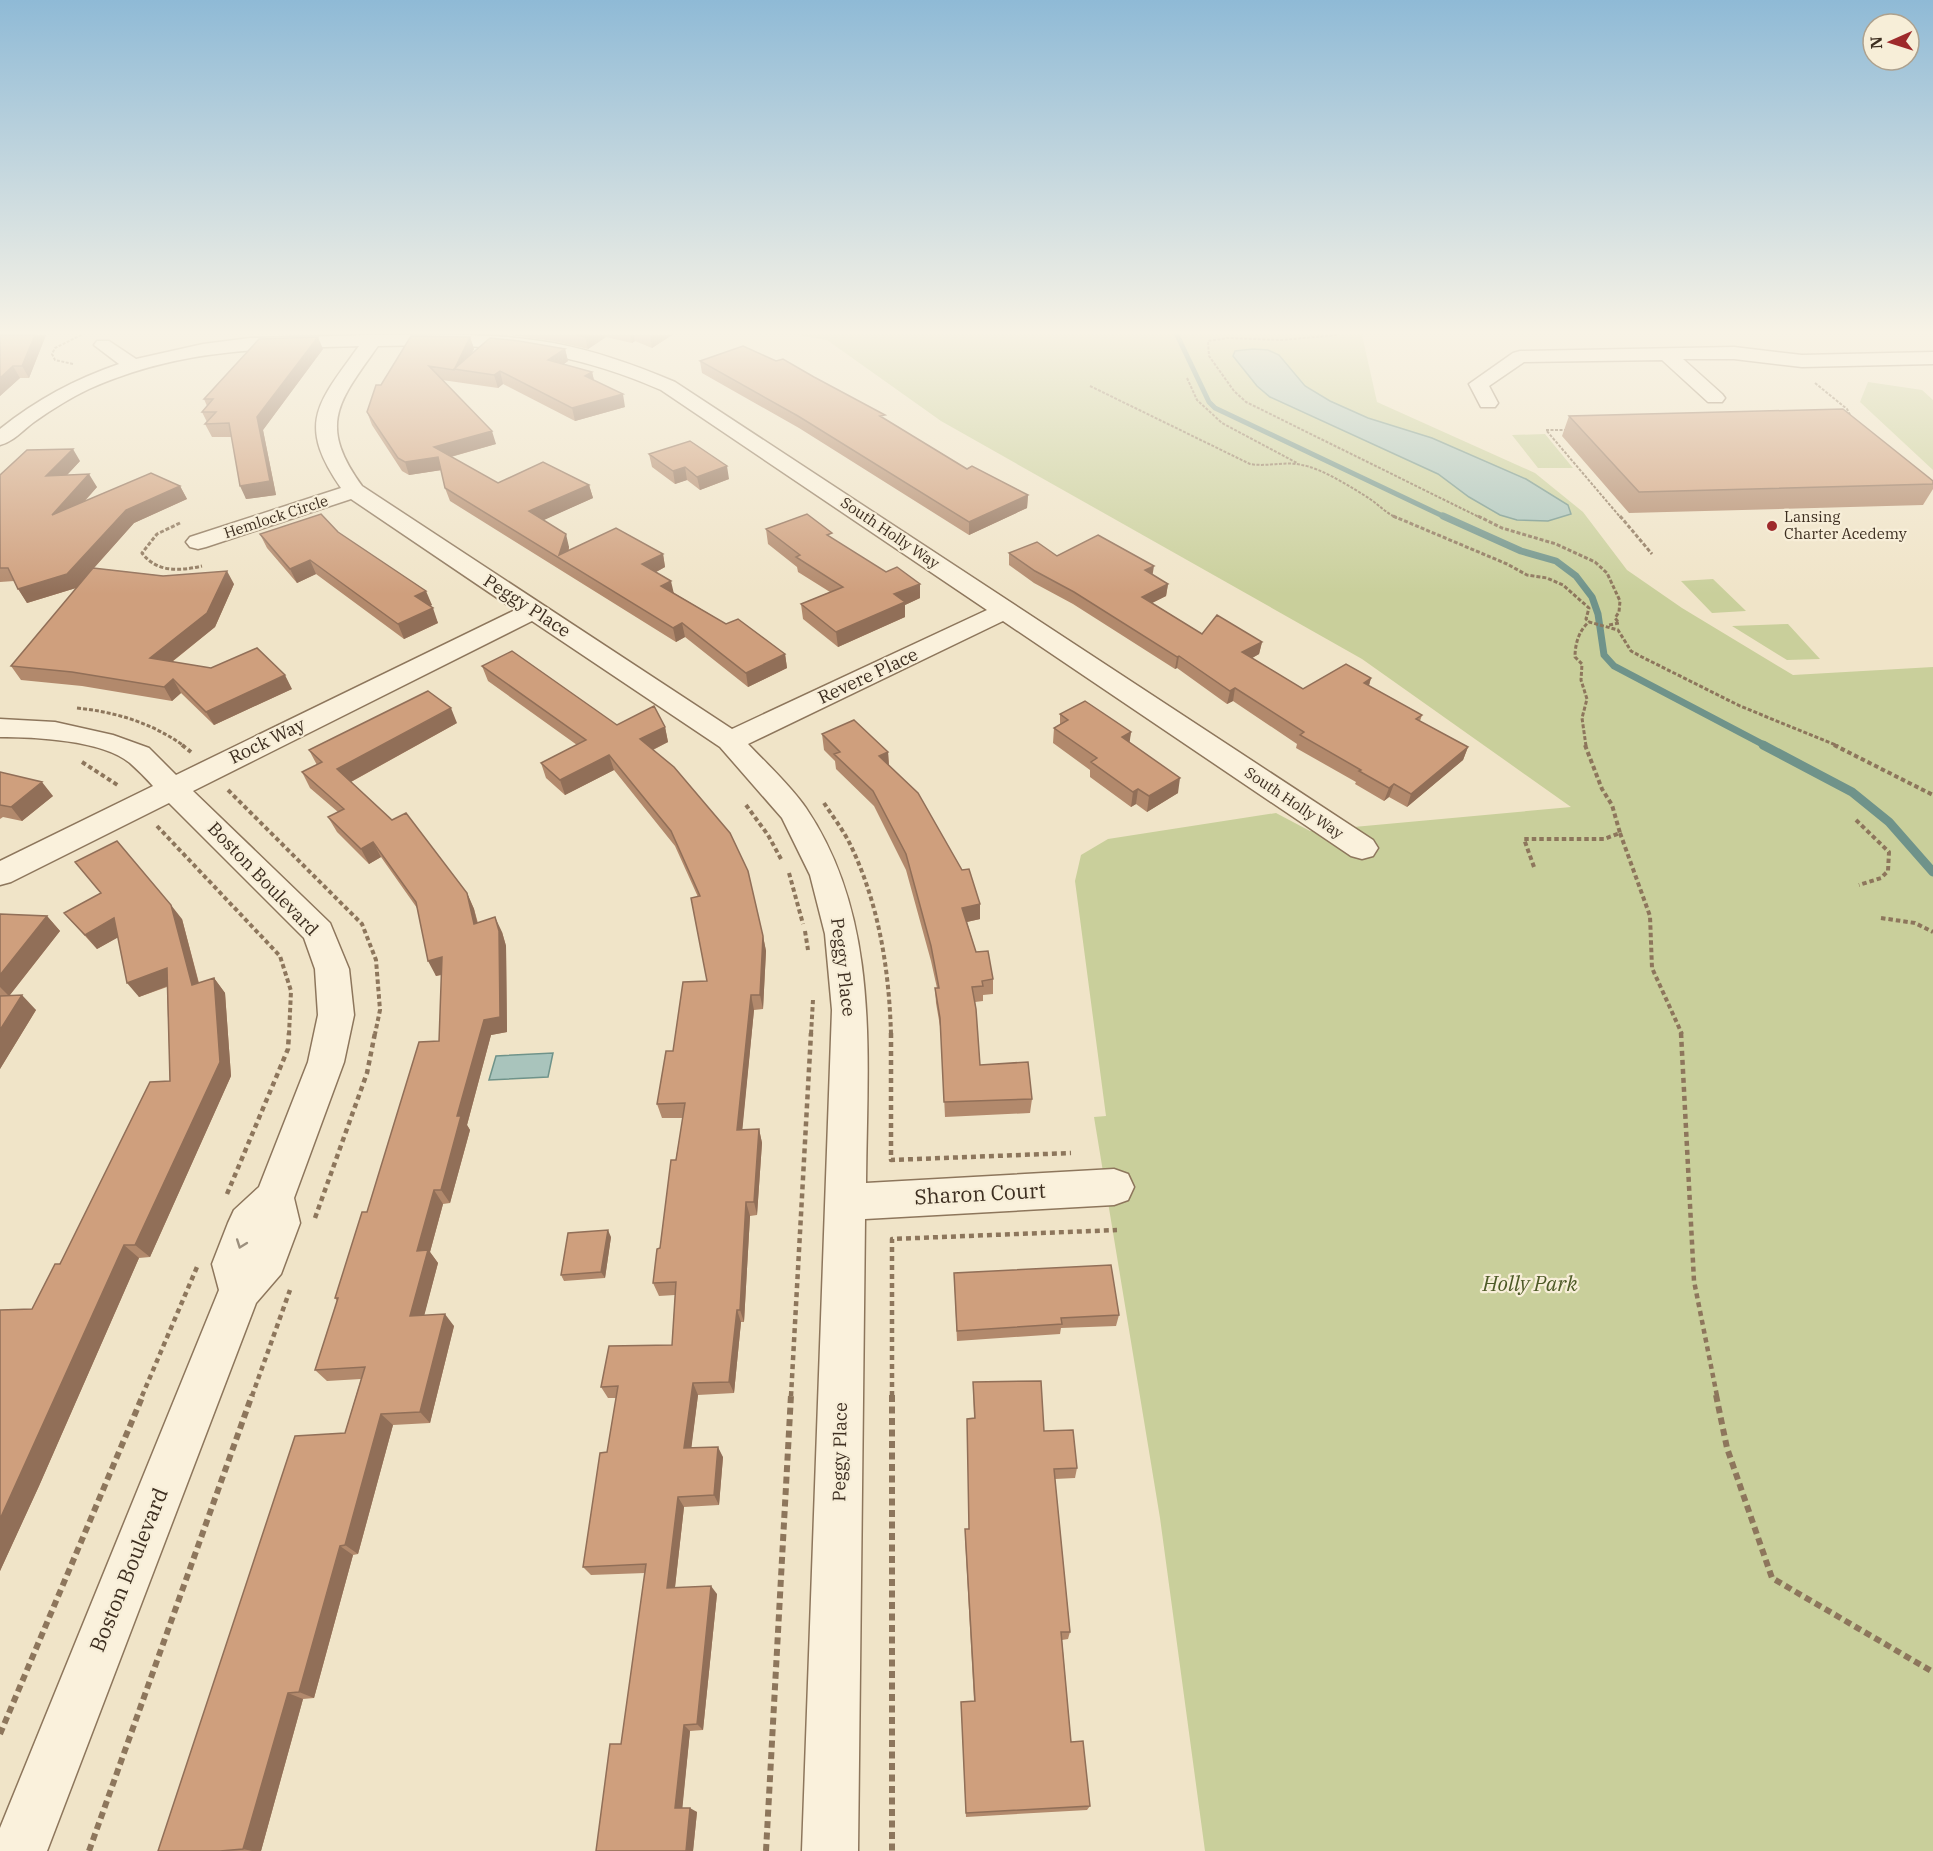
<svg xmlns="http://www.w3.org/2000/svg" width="1933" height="1851" font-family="'IBM Plex Serif',serif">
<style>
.green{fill:#c9cf9b}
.water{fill:#a9c4bc;stroke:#6f938a;stroke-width:1.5}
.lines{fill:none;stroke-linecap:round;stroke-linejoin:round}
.stream-far2{stroke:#6f938a;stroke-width:5}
.stream-far1{stroke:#6f938a;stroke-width:7}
.stream{stroke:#6f938a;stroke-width:9}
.minor-casing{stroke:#8d765c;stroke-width:3}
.path-far4{stroke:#8d765c;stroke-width:2;stroke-dasharray:3 1.5;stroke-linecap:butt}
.path-far3{stroke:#8d765c;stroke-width:3;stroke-dasharray:4 2;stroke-linecap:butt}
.path-far2{stroke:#8d765c;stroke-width:4;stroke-dasharray:4.5 3;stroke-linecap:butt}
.path-far1{stroke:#8d765c;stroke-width:4.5;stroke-dasharray:5 4;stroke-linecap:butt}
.path{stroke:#8d765c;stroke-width:6;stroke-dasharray:7 4.5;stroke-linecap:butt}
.minor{fill:#faf1dc;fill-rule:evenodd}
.wall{fill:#b2896c}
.shaded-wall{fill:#916f58}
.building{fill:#cf9f7d;stroke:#916f58;stroke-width:1.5}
.oneway{stroke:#9c907e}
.poi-dot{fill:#9e2a2b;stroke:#f7eed8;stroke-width:2}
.labels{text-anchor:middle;stroke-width:4.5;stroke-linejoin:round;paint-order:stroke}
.far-street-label{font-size:15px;fill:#3d2e20;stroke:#f7eed8}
.far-poi-label{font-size:15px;fill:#3d2e20;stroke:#f7eed8;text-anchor:start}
.street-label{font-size:18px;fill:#3d2e20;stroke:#f7eed8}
.near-street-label{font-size:21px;fill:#3d2e20;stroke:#f7eed8}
.near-park-label{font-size:21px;font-style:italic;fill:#4d5a26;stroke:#f7eed8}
</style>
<rect width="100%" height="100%" fill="#f0e4c8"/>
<path class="green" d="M797,335H1362L1377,402L1535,473L1583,512L1627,570L1682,608L1793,675L1933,667V1851H1205L1160,1518L1094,1117L1106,1116L1075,881L1081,855L1108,839L1276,813L1310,831L1571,807L1362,659L941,421L827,340Z
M1868,382L1922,390L1933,400V470L1860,402Z
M1545,434L1573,468H1538L1512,435Z
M1713,579L1746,611L1712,613L1681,581Z
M1788,624L1820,659L1787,660L1732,626Z"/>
<path class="water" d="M1253,349L1268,350L1279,355L1305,386L1330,401L1368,418L1432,438L1526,479L1568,505L1571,514L1548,521L1517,520L1500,515L1469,497L1438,474L1270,397L1257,386L1233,356L1235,351Z
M553,1053L548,1077L489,1080L496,1056Z"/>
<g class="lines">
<path class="stream-far2" d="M1177,335L1209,402L1215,408L1447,518"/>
<path class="stream-far1" d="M1443,516L1521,551L1556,561L1576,576L1592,597L1598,614L1604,655L1614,666L1766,746"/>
<path class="stream" d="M1763,745L1852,792L1889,822L1933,872"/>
<g class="minor-casing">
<path id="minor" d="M370,335C431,335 493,332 553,343C596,351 635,365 675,382L1373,840L1378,848L1373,856L1362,859L1351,856L1003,621L748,744C767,764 790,785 806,808C881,919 867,1055 866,1183L1114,1169L1128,1174L1134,1187L1128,1200L1114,1205L865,1219L858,1851H802L832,1010L825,934L810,875L782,818L720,747L532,621L193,791L330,923L349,969L354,1015L344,1062L294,1198L300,1223L281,1274L256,1303L47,1851H0V1828L219,1290L212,1264L228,1223L234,1210L259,1187L308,1062L318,1015L315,969L304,938L169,803L11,882L0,885V861L153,786C146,778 138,770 130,763C102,740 35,737 0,737V719L55,722L113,735L149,748L176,775L515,610L351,499L206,547L198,549L190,547L186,542L190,537L341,488C296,423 318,403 359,346C262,349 181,348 89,389C70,398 51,410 34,422C23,430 13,442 0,445V429C36,400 75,379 119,364L94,345L97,341H109L136,359L203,344L250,338ZM434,345C521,347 581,355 661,390L987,610L732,729L362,486C317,424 339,401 378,346Z
M1734,347L1802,355L1933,352V364L1802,367L1734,359H1683L1722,394L1725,398L1722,402H1708L1662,360L1524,362L1489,386L1498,403L1495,407H1481L1469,384L1513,353L1520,351Z"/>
</g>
<path class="path-far4" d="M1337,335L1282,340L1228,338L1208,341L1209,356L1234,391L1246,402L1481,518
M73,364L55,360L52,354L55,348L81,335
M1187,378L1197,400L1222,423L1297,463
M1815,383L1847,409L1852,419
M1090,386L1250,464C1267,467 1285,461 1302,465C1321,468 1353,488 1370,499C1379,505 1386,513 1397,518
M1567,430H1546L1621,518"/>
<path class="path-far3" d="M1393,516L1507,564L1527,575L1547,578L1563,585L1589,608L1586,619L1589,622
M1478,516L1502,528L1556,544L1595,562L1607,573L1620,601L1619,612L1615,618L1619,623L1609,625
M1620,516L1652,554
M180,523L157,534L142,553C157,573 180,571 202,566
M77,708C116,712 152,723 184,746
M1586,746L1582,718L1587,699L1581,680L1582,664L1575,657C1575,644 1579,630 1589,622L1618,630L1631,651L1642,657L1740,706L1838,746"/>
<path class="path-far2" d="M182,745L191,752
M1834,745L1933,795
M82,762L119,786
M228,790L362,924L376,960L380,1010L375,1034
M824,803C833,817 844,831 851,846C879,905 889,969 891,1034
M746,805L768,835L781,859
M1856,820L1889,852L1888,871L1881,878L1859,885
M157,826L280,956L291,991L289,1034
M1620,833L1650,916L1652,968L1682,1034
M1534,867L1524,839H1604L1620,833L1612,805L1602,789L1585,745
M789,873L803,924
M1881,918L1915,923L1933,932
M805,931L808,950
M811,1034L813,1000"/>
<path class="path-far1" d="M891,1033V1160L1071,1153
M1681,1033L1694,1281L1717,1396
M227,1194L288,1049L289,1033
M315,1218L367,1073L375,1033
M142,1396L197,1267
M252,1396L290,1290
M791,1396L811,1033
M892,1396V1239L1117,1230"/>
<path class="path" d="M892,1395V1851
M1716,1395L1727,1448L1772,1578L1933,1672
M0,1734L143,1395
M89,1851L252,1395
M766,1851L791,1395"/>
<use href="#minor" class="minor"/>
</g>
<path class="wall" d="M0,335H46L29,378H20L0,396Z
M511,335H672L652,348L635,341L632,343L606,337L588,349L553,341Z
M470,337L474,349L471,354L565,349L568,361L564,364L592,372L594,380L625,407L575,421L503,384L498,388L442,380L496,444L451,457L498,483L589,485L593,498L543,520L569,547V550L663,554L665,567L656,572L674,593L726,624L785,654L787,668L748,687L685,637L676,642L450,501L445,488L441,470L409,475L402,471L372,425L367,412L381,385Z
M323,349L263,430L276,495L246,499L232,437H212L205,424L207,422L202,412L207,406L204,399Z
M700,361L814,377L967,469L1028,495L1027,508L969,535L799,428L702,373Z
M1569,416L1933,481V489L1923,505L1629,513L1562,436Z
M649,454L729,479L700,490L687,480L675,484L652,467Z
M80,461L67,475L97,487L85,501L180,486L187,499L134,523L94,568L234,584L215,627L172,662L292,689L214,725L181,693L172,701L82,686L21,680L11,666L89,573L76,588L27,603L14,581L0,582V475Z
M766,529L833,539L920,598L905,605V617L838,647L803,619L801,604L830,592L798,572L797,567L768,544Z
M338,532L432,605L430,606L438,623L404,639L316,574L297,583L267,548L260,534Z
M1009,553L1057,556L1153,575L1168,584L1166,596L1152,603L1202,634L1262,642L1259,654L1252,658L1303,689L1371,678L1369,686L1422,715L1420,721L1468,747L1463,760L1407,807L1389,797L1384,801L1355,784L1356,782L1296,748L1297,744L1233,701L1227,704L1177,668L1175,669L1073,604L1034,583L1009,565Z
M482,666L617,725L665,727L668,742L653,750L763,936L766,951L763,1009L754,1010L742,1129H759L762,1143L757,1215L750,1216L744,1322H741L734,1393L698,1395L691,1448L723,1457L719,1505L684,1507L675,1587L717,1594L703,1730L690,1731L682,1808L697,1812L693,1851L621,1744L645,1573L591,1575L583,1567L607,1452L616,1398H608L601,1387L672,1345L675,1295L659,1296L653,1283L660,1248L683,1118H662L657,1104L673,1051L707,981L698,897L675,846L614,770L565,795L546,778L541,763L577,745L488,681Z
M1060,714L1131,732L1129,742L1178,793L1147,812L1136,804L1131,807L1090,777V770L1053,743L1054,728L1060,725Z
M457,723L351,782L467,893L474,909L478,923L502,932L506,946L507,1032L491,1035L467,1125L470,1130L450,1203L443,1204L430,1252L438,1263L424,1315L454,1326L430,1423L393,1425L358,1554L353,1555L314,1698L303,1699L261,1851H158L345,1433L361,1379L327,1381L315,1370L337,1301L335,1298L367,1212L439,1041L442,975L436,976L417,908L381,857L369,864L337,832L328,817L338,812L310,788L302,772L317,765L309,750Z
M822,734L888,752L889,766L980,904V919L967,922L976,952L993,979V994L983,995V1001L975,1002L980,1065L1032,1099L1030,1113L945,1117L941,1032L936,1003L935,988H937L931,961L906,870L874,806L836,769L835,761L824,750Z
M0,772L53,796L22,821L3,817L0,819Z
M64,913L182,919L199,983L214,978L225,993L231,1076L150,1257L139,1258L39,1486L0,1571V1310L32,1309L170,1081L167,987L139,997L118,937L97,949Z
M0,914L47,916L60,931L10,995L36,1010L0,1069Z
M611,1237L605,1278L564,1281L561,1275Z
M954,1273L1119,1315L1116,1326L1061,1328L1060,1334L957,1341Z
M973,1382L1044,1431L1077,1468L1075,1478L1055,1479L1070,1632L1068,1639L1062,1640L1071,1742L1090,1806L1087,1810L966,1817L961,1702L974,1701L965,1538V1529H969L974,1418Z"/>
<path class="shaded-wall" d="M35,335H46L29,378L22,366Z
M588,335H605L606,337L588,349L585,337Z
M630,335H634L635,341L632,343Z
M653,335H672L652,348L650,337Z
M318,337L323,349L263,430L276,495L246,499L240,486L257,417Z
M470,337L474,349L463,370L454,369Z
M565,349L568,361L551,373L548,360Z
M13,366L20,378L0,396V378Z
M500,371L503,384L498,388L494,375Z
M592,372L595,385L585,376Z
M623,394L625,407L575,421L572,408Z
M492,431L496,444L439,460L442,470L409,475L405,462L434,447Z
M73,449L80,461L54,489L46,476Z
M727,466L729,479L700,490L697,477Z
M685,467L687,480L675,484L673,471Z
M89,474L97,487L60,528L52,515Z
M589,485L593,498L533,525L529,511Z
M180,486L187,499L134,523L76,588L27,603L18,589L126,510Z
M1028,495L1027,508L969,535V522Z
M566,534L569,547L565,562L559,555Z
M663,554L665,567L645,578L642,564Z
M310,560L316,574L297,583L290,569Z
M1154,566L1152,578L1145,570Z
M227,571L234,584L215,627L159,672L150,658Z
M671,581L674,594L661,586Z
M920,584V598L905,605V617L838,647L836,632L894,594Z
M1168,584L1166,596L1140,609L1142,597Z
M426,591L432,605L421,610L415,596Z
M433,608L438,623L404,639L398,624Z
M682,623L685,637L676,642L673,628Z
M1262,642L1259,654L1240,665L1242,652Z
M785,654L787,668L748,687L746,673Z
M1179,656L1177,668L1175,669L1177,657Z
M285,675L292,689L214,725L206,712Z
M1371,678L1367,691L1364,683Z
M173,679L181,693L172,701L164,687Z
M1235,688L1233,701L1227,704L1230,691Z
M451,708L457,723L345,785L337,769Z
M665,727L668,742L644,754L640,739Z
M1131,732L1129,747L1122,737Z
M1468,747L1463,760L1407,807L1411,794Z
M888,752L889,767L879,756Z
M609,755L614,770L565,795L560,780Z
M1180,778L1178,793L1147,812L1149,796Z
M42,782L53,796L22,821L11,807Z
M1394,784L1389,797L1384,801L1389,788Z
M1138,789L1136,804L1131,807L1133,792Z
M373,842L381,857L369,864L361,849Z
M467,893L474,909L481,939L474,924Z
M980,904V919L962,923V908Z
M171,905L182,919L203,1000L192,985Z
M47,916L60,931L9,996L0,987V975Z
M495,917L502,932L506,946L507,1032L491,1035L467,1125L470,1130L450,1203L441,1190L457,1116Z
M114,918L126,933L97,949L85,935Z
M763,936L766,951L763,1009L760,995Z
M442,957L450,972L436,976L428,961Z
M167,968L178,982L139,997L127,983Z
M214,978L225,993L231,1076L150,1257L135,1245Z
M22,995L36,1010L0,1069V1030Z
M751,995L754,1010L741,1144L737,1130Z
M759,1129L762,1143L757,1215L754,1202Z
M434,1190L443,1204L430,1252L438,1263L421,1328L410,1316L417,1251Z
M746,1202L750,1216L744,1322L740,1310Z
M608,1230L611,1237L605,1278L601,1272Z
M124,1245L139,1258L39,1486L0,1571V1519Z
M737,1310L741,1322L734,1393L729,1382Z
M445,1314L454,1326L430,1423L420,1412Z
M693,1383L698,1395L690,1459L684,1448Z
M381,1414L393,1425L358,1554L345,1545Z
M718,1447L723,1457L719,1505L714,1495Z
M678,1497L684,1507L674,1596L667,1588Z
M340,1546L353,1555L314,1698L299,1692Z
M711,1586L717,1594L703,1730L697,1724Z
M288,1693L303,1699L261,1851H252L243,1849Z
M684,1725L690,1731L682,1812L675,1808Z
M690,1808L697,1812L693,1851H686Z"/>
<path class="building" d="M0,335H35L22,366H13L0,378Z
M576,335H588L585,337Z
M411,336L470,337L454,370L429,366L492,431L434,447L498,483L543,462L589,485L529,511L566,534L559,555L616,528L663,554L642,564L671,581L661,586L726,624L738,619L785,654L746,673L682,623L673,628L445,488L438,457L405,462L398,458L367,412L376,385H381Z
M318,337L257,417L270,481L240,486L229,423L205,424L216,412H202L213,399H204L259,339Z
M490,338L519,341L565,349L548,360L592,372L585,376L623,394L572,408L500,371L494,375L454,369Z
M743,346L776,361L783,359L814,377L885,415L880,416L967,469L972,466L1028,495L969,522L798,416L700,361Z
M1843,409L1933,481V484L1639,492L1569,416Z
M690,441L727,466L697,477L685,467L673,471L649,454Z
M73,449L46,476L89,474L52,515L151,473L180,486L126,510L67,574L18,589L8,568H0V475L27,450Z
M321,514L338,532L426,591L415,596L433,608L398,624L310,560L290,569L260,534Z
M807,514L832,533L827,535L886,572L897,567L920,584L894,594L905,602L836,632L801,604L843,587L796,557L800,555L766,529Z
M1098,535L1154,566L1145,570L1168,584L1142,597L1202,634L1217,615L1262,642L1242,652L1303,689L1346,664L1371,678L1364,683L1422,715L1416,719L1468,747L1411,794L1394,784L1389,788L1359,771L1361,770L1300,735L1304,732L1235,688L1230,691L1179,656L1177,657L1074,592L1035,571L1009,553L1037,542L1057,556Z
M93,568L163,576L227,571L207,613L150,658L211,668L257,648L285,675L206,712L173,679L164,687L72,672L11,666Z
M512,651L617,725L654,706L665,727L640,739L674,767L730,833L748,871L763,936L760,995H751L737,1130L759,1129L754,1202H746L740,1310H737L729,1382L693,1383L684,1448L718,1447L714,1495L678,1497L667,1588L711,1586L697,1724L684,1725L675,1808H690L686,1851H596L610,1744H621L646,1564L583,1567L600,1453L607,1452L618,1386L601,1387L609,1346L672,1345L676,1282L653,1283L657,1249L660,1248L671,1160H676L685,1103L657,1104L666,1051H673L683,982L707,981L691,898L700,896L671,831L609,755L560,780L541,763L586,740L482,666Z
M428,691L451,708L337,769L392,820L406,813L467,893L474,924L495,917L499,931L500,1017L484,1020L457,1116H461L441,1190H434L417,1251L428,1250L410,1316L445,1314L420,1412L381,1414L345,1545L340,1546L299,1692L288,1693L243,1849L220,1851H158L295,1436L345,1433L365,1367L315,1370L338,1298H335L362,1212H367L419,1042L439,1041L442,957L428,961L416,902L373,842L361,849L328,817L344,809L302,772L322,762L309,750Z
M1085,701L1131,732L1122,737L1180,778L1149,796L1138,789L1133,792L1091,762L1097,758L1054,728L1068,720L1060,714Z
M854,720L888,752L879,756L918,793L962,870L969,869L980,904L962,908L976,952L988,951L993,979L982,981L983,986L972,987L976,1009L980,1065L1028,1062L1032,1099L944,1102L940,1018L935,988H939L931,946L906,854L873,791L834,754L840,752L822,734Z
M0,772L42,782L11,807L0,805Z
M117,841L171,905L192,985L214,978L220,1062L135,1245H124L0,1519V1310L32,1309L55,1264H60L150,1082L170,1081L167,968L127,983L114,918L85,935L64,913L101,893L75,862Z
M0,914L47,916L0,975Z
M22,995L0,1030V996Z
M608,1230L601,1272L561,1275L568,1233Z
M1111,1265L1119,1315L1061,1318L1062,1324L957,1331L954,1273Z
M1041,1381L1044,1431L1073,1430L1077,1468L1054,1469L1070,1632H1061L1071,1742L1083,1741L1090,1806L966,1813L961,1702L975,1701L965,1529H969L967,1419L975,1418L973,1382Z"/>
<defs><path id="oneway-chevron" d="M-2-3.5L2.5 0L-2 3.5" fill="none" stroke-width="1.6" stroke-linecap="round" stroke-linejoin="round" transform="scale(1.5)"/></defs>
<use class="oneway" href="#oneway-chevron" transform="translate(241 1244) rotate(110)"/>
<linearGradient id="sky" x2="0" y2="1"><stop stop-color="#8fbad6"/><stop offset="0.56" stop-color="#f8f3e6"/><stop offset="1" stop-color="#f8f3e6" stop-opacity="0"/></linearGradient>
<rect width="1933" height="594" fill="url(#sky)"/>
<circle class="poi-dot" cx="1772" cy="526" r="6"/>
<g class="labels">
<g class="far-street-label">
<text transform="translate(276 517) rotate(-18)" y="5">Hemlock Circle</text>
<text transform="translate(890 533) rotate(34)" y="5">South Holly Way</text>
<text transform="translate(1294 803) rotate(34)" y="5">South Holly Way</text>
</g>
<g class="far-poi-label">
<text x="1784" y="522">Lansing<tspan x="1784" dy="17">Charter Acedemy</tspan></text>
</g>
<g class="street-label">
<text transform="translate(527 606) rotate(33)" y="6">Peggy Place</text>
<text transform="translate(868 676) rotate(-25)" y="6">Revere Place</text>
<text transform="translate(267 741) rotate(-26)" y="6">Rock Way</text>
<text transform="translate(263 879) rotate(46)" y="6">Boston Boulevard</text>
<text transform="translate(843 967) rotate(83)" y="6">Peggy Place</text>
<text transform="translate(840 1452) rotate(-89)" y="6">Peggy Place</text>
</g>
<g class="near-street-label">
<text transform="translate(980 1194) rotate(-3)" y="7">Sharon Court</text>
<text transform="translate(129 1570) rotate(-68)" y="7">Boston Boulevard</text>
</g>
<g class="near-park-label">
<text x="1530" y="1291">Holly Park</text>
</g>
</g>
<g transform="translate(1891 42) rotate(267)"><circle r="28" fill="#f7eed8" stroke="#ada18e" stroke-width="1.5"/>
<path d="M0-4.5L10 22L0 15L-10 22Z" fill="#9e2a2b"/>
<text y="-9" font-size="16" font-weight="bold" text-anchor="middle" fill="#3d2e20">N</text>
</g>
</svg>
